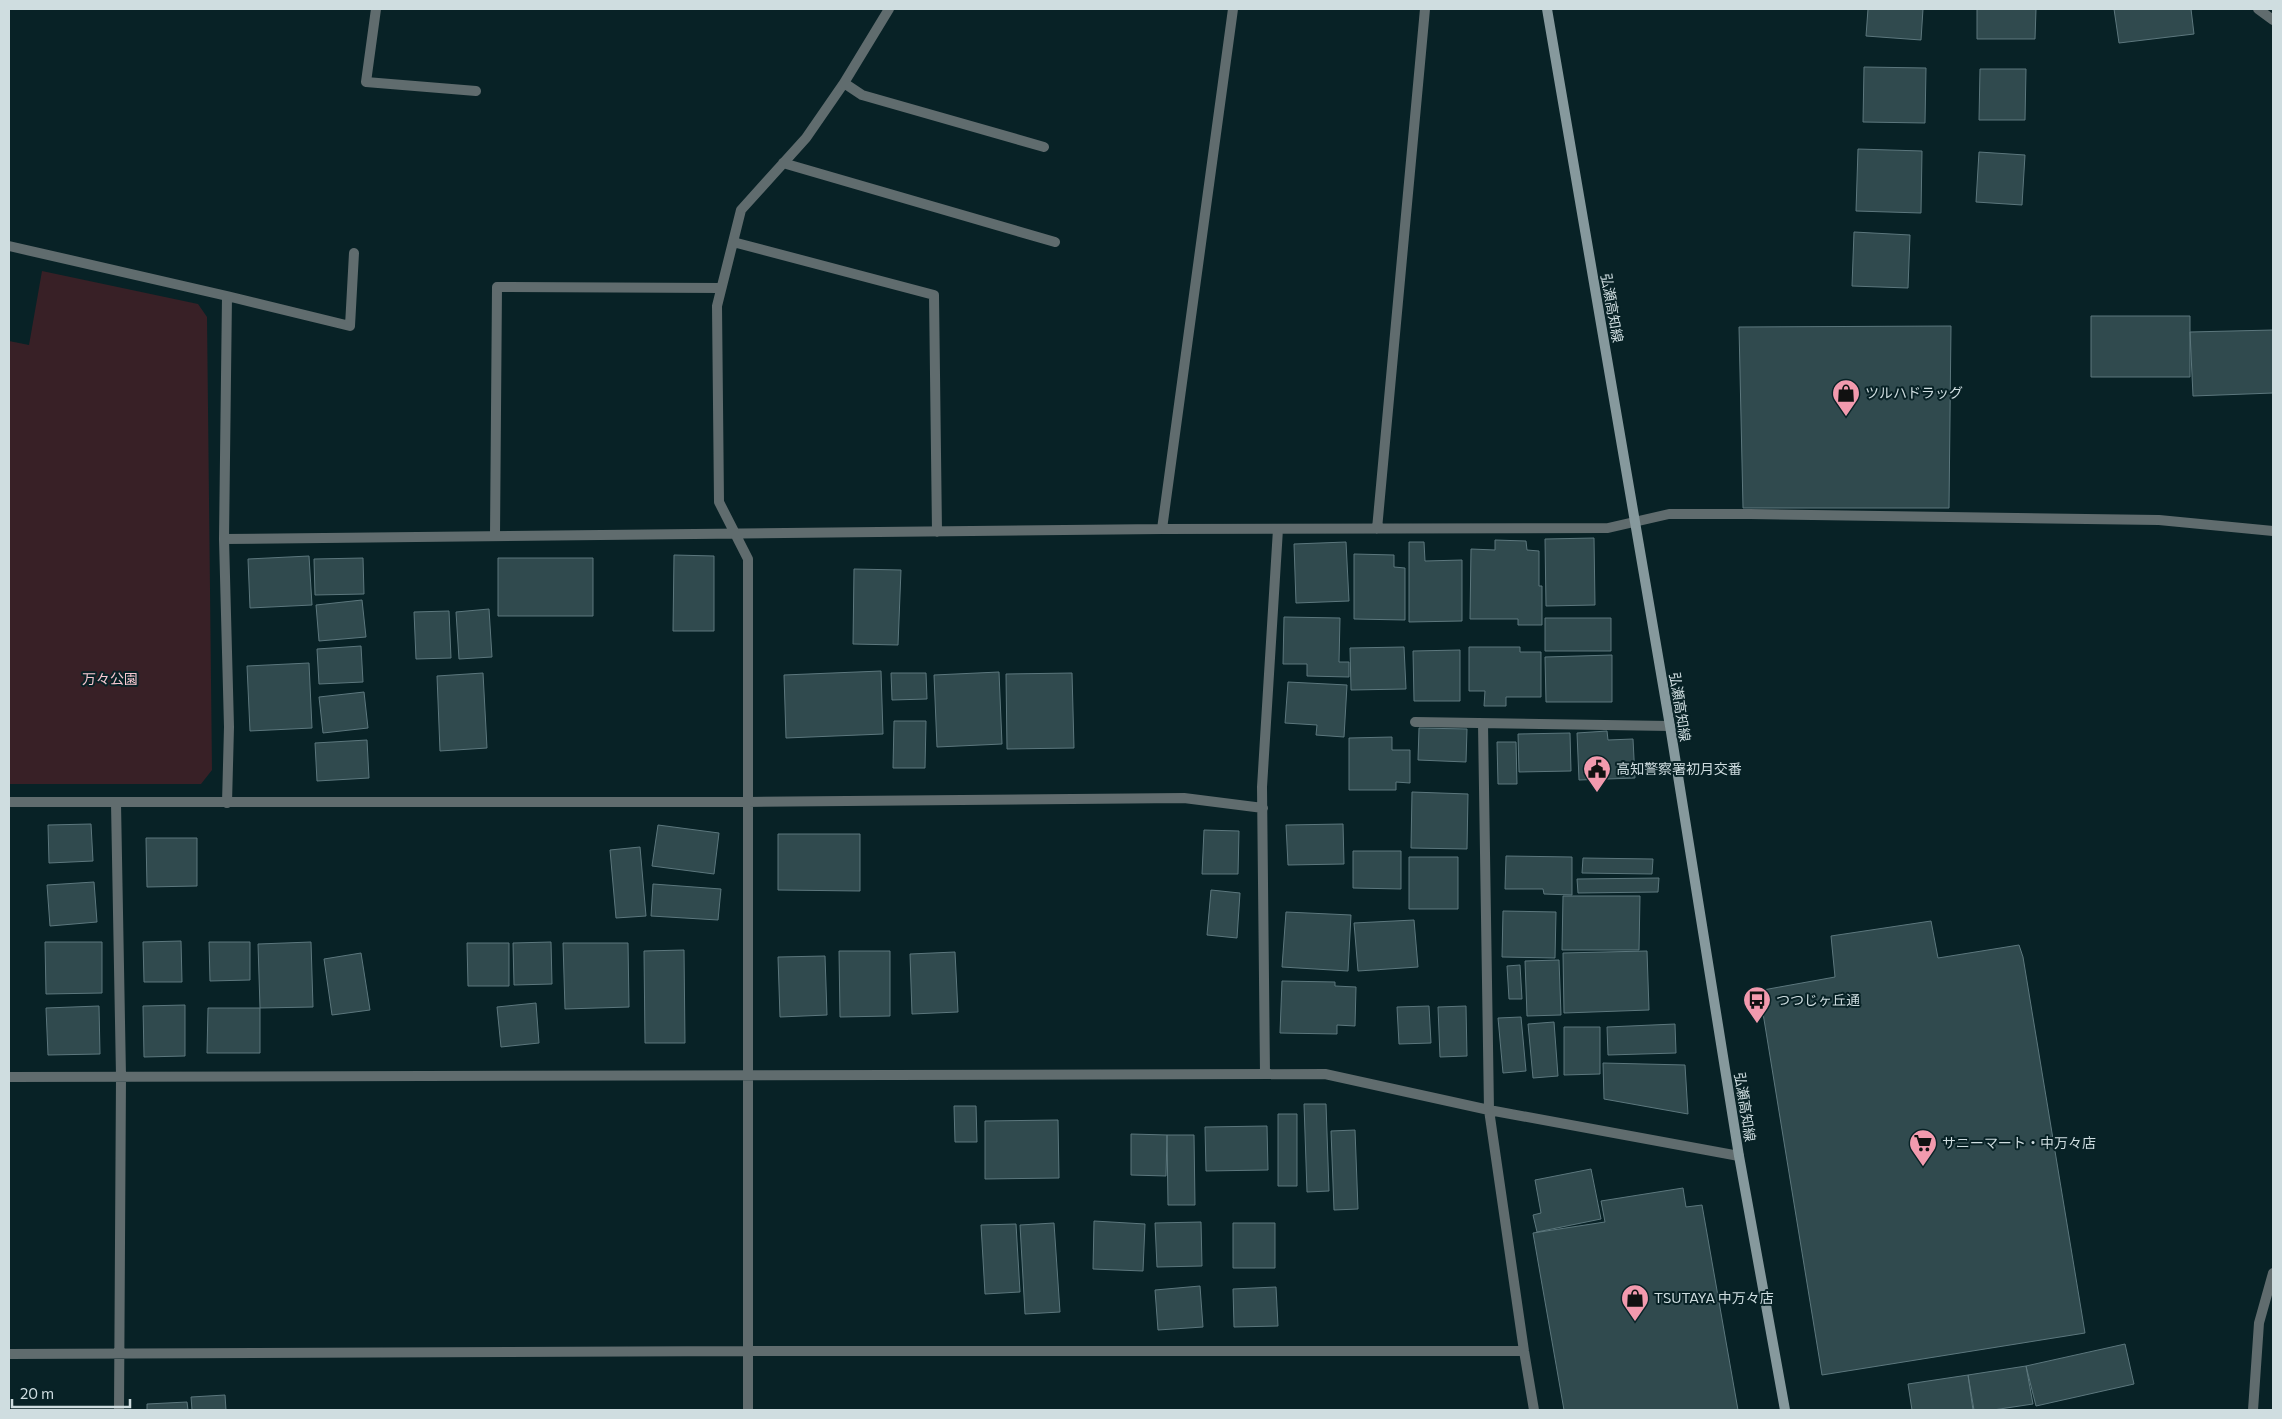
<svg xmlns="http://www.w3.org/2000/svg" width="2282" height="1419" font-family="Commissioner,'Noto Sans JP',sans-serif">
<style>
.green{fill:#382026}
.building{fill:#304a4e;stroke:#5c777d}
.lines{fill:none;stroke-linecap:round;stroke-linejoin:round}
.minor{stroke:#606c6e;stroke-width:10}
.secondary{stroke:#86999d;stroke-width:10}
.labels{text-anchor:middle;stroke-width:4;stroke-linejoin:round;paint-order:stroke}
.street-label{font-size:14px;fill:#cfdde0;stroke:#082226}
.poi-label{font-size:14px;fill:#cfdde0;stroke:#082226;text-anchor:start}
.park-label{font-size:14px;fill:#f8c8d1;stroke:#082226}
</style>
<rect width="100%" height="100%" fill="#082226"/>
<path class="green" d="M42,271L198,304L207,317L212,770L201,784H9V341L29,345Z"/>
<path class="building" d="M1868,9H1923L1921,40L1866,36Z
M1977,9H2036L2035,39H1977Z
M2114,9H2191L2194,34L2119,43Z
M1864,67L1926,68L1925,123L1863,122Z
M1980,69H2026L2025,120H1979Z
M1858,149L1922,151L1921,213L1856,211Z
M1979,152L2025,155L2022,205L1976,202Z
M1854,232L1910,235L1908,288L1852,286Z
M2091,316H2190V377H2091Z
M1951,326L1949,508H1743L1739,327Z
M2273,330V393L2193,396L2190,332Z
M1594,538L1595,605L1546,606L1545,539Z
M1495,540L1526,541L1527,550L1539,551V586H1542V625H1518V619H1470L1471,549L1495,550Z
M1346,542L1349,601L1296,603L1294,544Z
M1409,542H1424L1425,561L1462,560V621L1409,622Z
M1354,554L1394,555V567L1405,568V620L1354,619Z
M674,555L714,556V631H673Z
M309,556L312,605L250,608L248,559Z
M363,558L364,594L315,595L314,559Z
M498,558H593V616H498Z
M854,569L901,570L898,645L853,644Z
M362,600L366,637L319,641L316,605Z
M489,609L492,657L459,659L456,612Z
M449,611L451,658L416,659L414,612Z
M1284,617L1340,618L1339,662H1349V677L1307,676V664H1283Z
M1545,618H1611V651H1545Z
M361,646L363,682L319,684L317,649Z
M1404,647L1406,689L1351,690L1350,648Z
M1469,647H1520V652H1541V697H1506V706H1484L1485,691H1469Z
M1460,650V701H1414L1413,651Z
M1612,655V702H1546L1545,657Z
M309,663L312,728L250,731L247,666Z
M881,671L883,734L786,738L784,675Z
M999,672L1002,744L937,747L934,675Z
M483,673L487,748L440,751L437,676Z
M891,673H926L927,699L892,700Z
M1072,673L1074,748L1007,749L1006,674Z
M1288,682L1347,685L1344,737L1316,735L1317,725L1285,723Z
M364,692L368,728L323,733L319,697Z
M894,721H926L925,768H893Z
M1419,728L1467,729L1466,762L1418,760Z
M1607,731L1608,740L1633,739L1635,778L1579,780L1577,733Z
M1570,733L1571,771L1519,772L1518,734Z
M1392,737V750H1410V783L1396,782V790H1349V738Z
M367,740L369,778L317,781L315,743Z
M1497,742H1516L1517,784H1498Z
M1412,792L1468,794L1467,849L1411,848Z
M91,824L93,861L49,863L48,825Z
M1343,824L1344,864L1288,865L1286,825Z
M658,825L719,833L714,874L652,866Z
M1204,830L1239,831L1238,874H1202Z
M778,834H860V891L778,890Z
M146,838H197V886L147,887Z
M640,847L646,916L616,918L610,850Z
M1353,851H1401V889L1353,888Z
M1506,856L1572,857V895L1544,894L1543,889H1505Z
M1409,857H1458V909H1409Z
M1583,858L1653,859L1652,874L1582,873Z
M1659,878L1658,892L1578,893L1577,879Z
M94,882L97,922L50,926L47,885Z
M653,884L721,889L718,920L651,916Z
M1211,890L1240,893L1237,938L1207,935Z
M1563,896H1640L1639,950H1562Z
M1503,911L1556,912L1555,958L1502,957Z
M1286,912L1351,915L1348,971L1282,967Z
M1414,920L1418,967L1358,971L1354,923Z
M1931,921L1938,958L2019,945L2023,957L2085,1333L1822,1375L1761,1001L1765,999L1763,990L1835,977L1831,936Z
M181,941L182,982H144L143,942Z
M45,942H102V993L46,994Z
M209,942H250V980L210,981Z
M311,942L313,1007L260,1008L258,944Z
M551,942L552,984L514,985L513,943Z
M467,943H509V986H468Z
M563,943H628L629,1007L565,1009Z
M684,950L685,1043H645L644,951Z
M839,951H890V1016L840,1017Z
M1647,951L1649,1010L1564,1013L1563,953Z
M955,952L958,1012L912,1014L910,954Z
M361,953L370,1010L332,1015L324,959Z
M825,956L827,1015L780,1017L778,957Z
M1559,960L1561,1015L1527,1016L1525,961Z
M1520,965L1522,999H1509L1507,966Z
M1282,981L1335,982V986L1356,987L1355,1026L1337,1025V1034L1280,1033Z
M536,1003L539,1043L501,1047L497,1007Z
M185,1005V1056L144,1057L143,1006Z
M99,1006L100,1054L48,1055L46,1008Z
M1429,1006L1431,1043L1399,1044L1397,1007Z
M1466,1006L1467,1056L1440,1057L1438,1007Z
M208,1008H260V1053H207Z
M1521,1017L1526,1071L1503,1073L1498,1018Z
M1554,1022L1558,1076L1533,1078L1528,1024Z
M1675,1024L1676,1053L1608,1055L1607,1027Z
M1564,1027H1600V1074L1564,1075Z
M1603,1063L1685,1065L1688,1114L1604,1099Z
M1304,1104H1326L1329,1191L1307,1192Z
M954,1106H976L977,1142H955Z
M1278,1114H1297V1186H1278Z
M1058,1120L1059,1178L985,1179V1121Z
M1267,1126L1268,1170L1206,1171L1205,1127Z
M1355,1130L1358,1209L1334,1210L1331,1131Z
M1131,1134L1167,1135L1166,1176L1131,1175Z
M1167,1135H1194L1195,1205H1168Z
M1591,1169L1601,1219L1537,1232L1533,1215L1541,1213L1535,1180Z
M1683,1188L1686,1207L1702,1205L1738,1410H1564L1533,1233L1605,1222L1601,1201Z
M1094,1221L1145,1224L1143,1271L1093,1269Z
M1201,1222L1202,1266L1157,1267L1155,1223Z
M1054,1223L1060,1312L1025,1314L1020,1225Z
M1233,1223H1275V1268H1233Z
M1016,1224L1020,1292L985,1294L981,1225Z
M1200,1286L1203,1327L1158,1330L1155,1290Z
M1276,1287L1278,1326L1234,1327L1233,1289Z
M2125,1344L2134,1384L2036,1406L2026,1366Z
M2026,1366L2033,1404L1993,1410H1974L1968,1375Z
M1968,1375L1973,1410H1912L1908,1384Z
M225,1395L226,1410H192L191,1397Z
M187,1402L188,1410H147V1404Z"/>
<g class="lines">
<path class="minor" d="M376,9L366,82L476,91
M2258,9L2273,20
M844,83L862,95L1044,147
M783,163L1055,242
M733,242L934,295L937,532
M9,246L227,296L224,539L229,727L227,803
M227,296L350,326L354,253
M1162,529L1233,9
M1377,529L1425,9
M495,536L497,287L721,288
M224,539L1162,529L1608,528L1669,514H1750L2159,520L2273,531
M1415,722L1670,726
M1483,724L1489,1110L1524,1351L1534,1410
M9,802H748L1184,798L1263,808
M116,803L121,1076L119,1410
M1265,1074L1262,787L1278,529
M9,1077L1325,1074L1489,1110L1739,1156
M9,1354L748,1351H1524
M748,1410V559L719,502L717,306L741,210L806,138L844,83L889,9
M2253,1410L2259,1323L2273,1273"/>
<path class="secondary" d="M1547,9L1670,726L1739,1156L1785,1410"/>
</g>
<defs>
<g id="shop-pin" transform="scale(1.4375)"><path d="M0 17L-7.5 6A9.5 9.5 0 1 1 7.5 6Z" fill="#f29aae" stroke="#082226"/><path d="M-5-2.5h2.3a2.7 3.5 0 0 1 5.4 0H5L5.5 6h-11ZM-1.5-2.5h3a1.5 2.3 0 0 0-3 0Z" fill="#111"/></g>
<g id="civic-pin" transform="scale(1.4375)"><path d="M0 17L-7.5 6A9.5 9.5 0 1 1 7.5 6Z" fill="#f29aae" stroke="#082226"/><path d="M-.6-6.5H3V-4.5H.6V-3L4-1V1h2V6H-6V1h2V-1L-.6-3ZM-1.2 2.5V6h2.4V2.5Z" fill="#111"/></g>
<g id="bus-pin" transform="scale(1.4375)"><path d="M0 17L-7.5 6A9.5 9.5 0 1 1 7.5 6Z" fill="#f29aae" stroke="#082226"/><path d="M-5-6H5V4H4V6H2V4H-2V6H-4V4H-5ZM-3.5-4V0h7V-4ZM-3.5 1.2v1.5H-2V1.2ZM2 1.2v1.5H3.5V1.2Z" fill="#111"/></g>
<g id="supermarket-pin" transform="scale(1.4375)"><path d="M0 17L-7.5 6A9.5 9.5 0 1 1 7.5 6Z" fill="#f29aae" stroke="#082226"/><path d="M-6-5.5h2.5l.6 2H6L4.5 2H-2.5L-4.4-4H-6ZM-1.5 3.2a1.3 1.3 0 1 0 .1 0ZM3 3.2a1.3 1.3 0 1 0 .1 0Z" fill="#111"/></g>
</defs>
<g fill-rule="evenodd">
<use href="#shop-pin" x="1846" y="393"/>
<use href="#civic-pin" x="1597" y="769"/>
<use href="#bus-pin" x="1757" y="1000"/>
<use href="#supermarket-pin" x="1923" y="1143"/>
<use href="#shop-pin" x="1635" y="1298"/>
</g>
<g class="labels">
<g class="street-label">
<text transform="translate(1612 308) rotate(80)" y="5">弘瀬高知線</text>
<text transform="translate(1680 707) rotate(81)" y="5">弘瀬高知線</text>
<text transform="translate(1745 1107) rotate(81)" y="5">弘瀬高知線</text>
</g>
<g class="poi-label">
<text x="1865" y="398">ツルハドラッグ</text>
<text x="1616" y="774">高知警察署初月交番</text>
<text x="1776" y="1005">つつじヶ丘通</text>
<text x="1942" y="1148">サニーマート・中万々店</text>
<text x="1654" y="1303">TSUTAYA 中万々店</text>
</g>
<g class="park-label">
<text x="110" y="684">万々公園</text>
</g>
</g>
<rect width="2282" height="1419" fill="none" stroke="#cfdde0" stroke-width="20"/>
<path d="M12 1399v8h118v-8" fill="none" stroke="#cfdde0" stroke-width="2.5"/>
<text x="20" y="1399" font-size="15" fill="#cfdde0" stroke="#082226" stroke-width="4" paint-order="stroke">20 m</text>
</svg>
